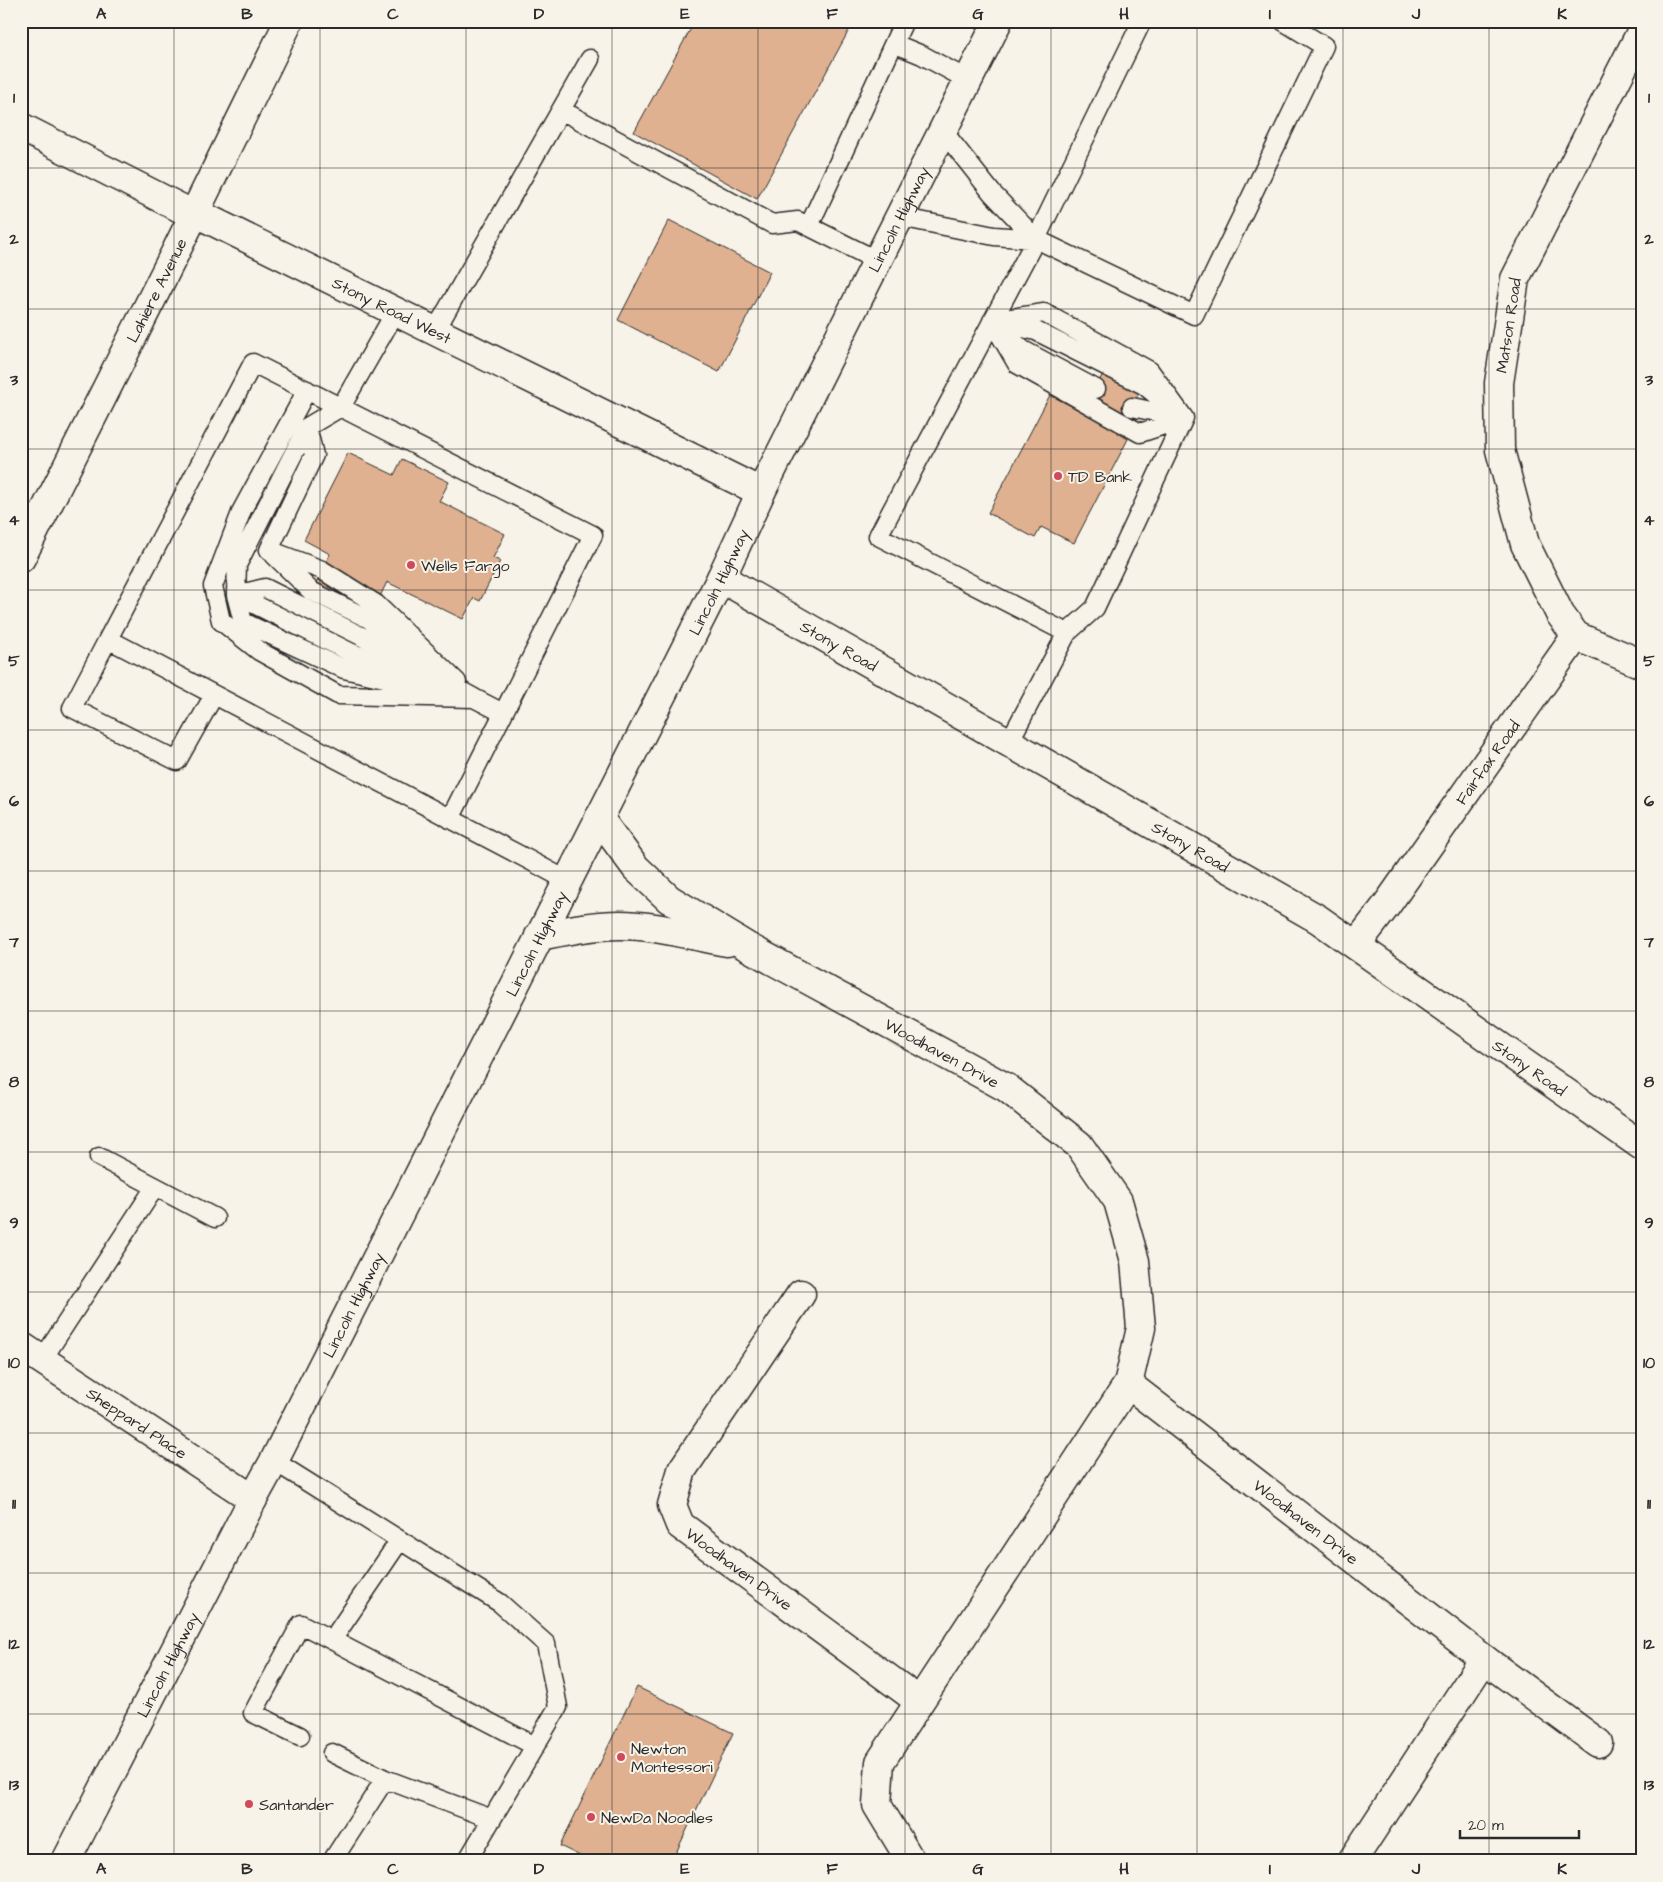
<svg xmlns="http://www.w3.org/2000/svg" width="1663" height="1882" font-family="'Architects Daughter',sans-serif">
<style>
.building{fill:#dfb190;stroke:#2b2b2b}
.lines{fill:none;stroke-linecap:round;stroke-linejoin:round}
.lane-casing{stroke:#2b2b2b;stroke-width:21}
.street-casing{stroke:#2b2b2b;stroke-width:31}
.secondary-casing{stroke:#2b2b2b;stroke-width:31}
.lane{stroke:#f7f3e8;stroke-width:18}
.street{stroke:#f7f3e8;stroke-width:28}
.secondary{stroke:#f7f3e8;stroke-width:28}
.grid{fill:none;stroke:#2b2b2b;stroke-width:1;stroke-opacity:0.55}
.poi-dot{fill:#d1495b;stroke:#f7f3e8;stroke-width:2}
.labels{text-anchor:middle;stroke-width:4;stroke-linejoin:round;paint-order:stroke}
.street-label{font-size:16px;fill:#2b2b2b;stroke:#f7f3e8}
.poi-label{font-size:16px;fill:#2b2b2b;stroke:#f7f3e8;text-anchor:start}
.neatline{fill:none;stroke:#2b2b2b;stroke-width:2}
.grid-label{font-size:16px;text-anchor:middle;font-weight:bold;fill:#2b2b2b}
</style>
<rect width="100%" height="100%" fill="#f7f3e8"/>
<filter id="ink" filterUnits="userSpaceOnUse"><feTurbulence type="fractalNoise" baseFrequency=".02" numOctaves="2"/><feDisplacementMap in="SourceGraphic" scale="10" xChannelSelector="R" yChannelSelector="G"/><feConvolveMatrix kernelMatrix="1 2 1 2 8 2 1 2 1" color-interpolation-filters="sRGB"/></filter>
<g filter="url(#ink)">
<path class="building" d="M695,21H854L757,199L634,132Z
M669,220L770,272L719,372L618,320Z
M1117,347L1153,366L1118,433L1128,439L1074,543L1041,527L1035,538L988,513L1050,395L1083,412Z
M348,453L394,475L402,459L449,482L439,501L505,534L493,558L500,561L480,601L474,598L463,619L387,582L341,676L284,648L330,554L304,540Z
M637,1687L733,1733L672,1861H590L560,1846Z"/>
<g class="lines">
<g class="lane-casing">
<path id="lane" d="M895,44L922,55L968,80
M561,110L772,224L798,221L878,261
M900,217L994,236L1036,239L992,193L943,131
M809,226L904,21
M1036,239L1194,315L1324,46L1283,21
M396,311L341,407L307,427L237,565L236,595L352,653L474,698
M992,321L1017,364L1140,433L1182,419
M992,321L1044,313L1150,371L1184,418
M1002,323L1036,331L1144,385L1166,403
M435,331L590,59
M1005,334L1023,350L1096,389
M307,390L242,510L213,586L221,621L259,651L338,695L474,698L503,713
M307,427L314,455L269,550L322,570L376,604L457,682
M274,555L311,591L369,619L411,651
M265,588L361,636L474,698L344,669L243,622L236,595Z
M1067,633L1095,608L1184,418L1132,407
M108,639L253,363L593,535L450,819
M214,695L177,761L72,708L108,639L529,860L566,880
M1009,742L1067,633L878,536L1036,239L1142,21
M99,1157L215,1218
M42,1360L155,1187
M274,1461L500,1603L546,1644L558,1707L467,1861
M332,1640L400,1540
M300,1736L253,1713L301,1624L535,1746
M332,1753L385,1779L492,1819
M332,1861L385,1779"/>
</g>
<g class="street-casing">
<g id="street">
<path id="s1" d="M21,127L194,215L204,217L761,492"/>
<path id="s2" d="M21,558L175,253L289,21"/>
<path id="s3" d="M721,578L1318,919L1642,1146"/>
<path id="s4" d="M1576,636L1560,614L1525,544L1500,450L1499,383L1515,279L1642,30"/>
<path d="M1576,636L1642,664"/>
<path id="s5" d="M599,818L636,868L669,899L746,946L1007,1088L1079,1145L1118,1201L1135,1261L1141,1328L1128,1384L880,1762L877,1805L911,1861"/>
<path d="M539,936C565,931 592,925 620,925C656,925 692,936 727,942"/>
<path id="s6" d="M1356,945L1386,906L1576,636"/>
<path id="s7" d="M801,1294L682,1470L672,1505L680,1525L919,1701"/>
<path id="s8" d="M21,1346L253,1499"/>
<path id="s9" d="M1128,1384L1484,1659L1598,1743"/>
<path d="M1352,1861L1484,1659"/>
</g>
</g>
<g class="secondary-casing">
<g id="secondary">
<path id="s10" d="M66,1861L253,1499L274,1461L721,578L761,492L998,21"/>
</g>
</g>
<use href="#lane" class="lane"/>
<use href="#street" class="street"/>
<use href="#secondary" class="secondary"/>
</g>
</g>
<path class="grid" d="M174,21V1861M320,21V1861M466,21V1861M612,21V1861M758,21V1861M905,21V1861M1051,21V1861M1197,21V1861M1343,21V1861M1489,21V1861M21,168H1642M21,309H1642M21,449H1642M21,590H1642M21,730H1642M21,871H1642M21,1011H1642M21,1152H1642M21,1292H1642M21,1433H1642M21,1573H1642M21,1714H1642"/>
<g class="poi-dot">
<circle cx="1058" cy="476" r="5"/>
<circle cx="411" cy="565" r="5"/>
<circle cx="621" cy="1757" r="5"/>
<circle cx="249" cy="1804" r="5"/>
<circle cx="591" cy="1817" r="5"/>
</g>
<g class="labels">
<g class="street-label">
<text dy="6" stroke="none"><textPath href="#s10" startOffset="1841">Lincoln Highway</textPath></text>
<text dy="6" stroke="none"><textPath href="#s2" startOffset="300">Lahiere Avenue</textPath></text>
<text dy="6" stroke="none"><textPath href="#s1" startOffset="414">Stony Road West</textPath></text>
<text dy="6" stroke="none"><textPath href="#s4" startOffset="328">Matson Road</textPath></text>
<text dy="6" stroke="none"><textPath href="#s10" startOffset="1436">Lincoln Highway</textPath></text>
<text dy="6" stroke="none"><textPath href="#s3" startOffset="136">Stony Road</textPath></text>
<text dy="6" stroke="none"><textPath href="#s6" startOffset="225">Fairfax Road</textPath></text>
<text dy="6" stroke="none"><textPath href="#s3" startOffset="541">Stony Road</textPath></text>
<text dy="6" stroke="none"><textPath href="#s10" startOffset="1031">Lincoln Highway</textPath></text>
<text dy="6" stroke="none"><textPath href="#s5" startOffset="421">Woodhaven Drive</textPath></text>
<text dy="6" stroke="none"><textPath href="#s3" startOffset="946">Stony Road</textPath></text>
<text dy="6" stroke="none"><textPath href="#s10" startOffset="626">Lincoln Highway</textPath></text>
<text dy="6" stroke="none"><textPath href="#s8" startOffset="139">Sheppard Place</textPath></text>
<text dy="6" stroke="none"><textPath href="#s9" startOffset="225">Woodhaven Drive</textPath></text>
<text dy="6" stroke="none"><textPath href="#s7" startOffset="344">Woodhaven Drive</textPath></text>
<text dy="6" stroke="none"><textPath href="#s10" startOffset="221">Lincoln Highway</textPath></text>
</g>
<g class="poi-label">
<text x="1068" y="482">TD Bank</text>
<text x="421" y="571">Wells Fargo</text>
<text x="631" y="1754">Newton<tspan x="631" dy="18">Montessori</tspan></text>
<text x="259" y="1810">Santander</text>
<text x="601" y="1823">NewDa Noodles</text>
</g>
</g>
<rect width="1663" height="1882" fill="none" stroke="#f7f3e8" stroke-width="55"/>
<path d="M1460 1830v8h119v-8" fill="none" stroke="#2b2b2b" stroke-width="2.5"/>
<text x="1468" y="1830" font-size="15" fill="#2b2b2b" stroke="#f7f3e8" stroke-width="4" paint-order="stroke">20 m</text>
<rect x="28" y="28" width="1608" height="1826" class="neatline"/>
<g class="grid-label">
<text x="101" y="19">A</text>
<text x="247" y="19">B</text>
<text x="393" y="19">C</text>
<text x="539" y="19">D</text>
<text x="685" y="19">E</text>
<text x="832" y="19">F</text>
<text x="978" y="19">G</text>
<text x="1124" y="19">H</text>
<text x="1270" y="19">I</text>
<text x="1416" y="19">J</text>
<text x="1562" y="19">K</text>
<text x="14" y="103">1</text>
<text x="1649" y="103">1</text>
<text x="14" y="244">2</text>
<text x="1649" y="244">2</text>
<text x="14" y="385">3</text>
<text x="1649" y="385">3</text>
<text x="14" y="525">4</text>
<text x="1649" y="525">4</text>
<text x="14" y="666">5</text>
<text x="1649" y="666">5</text>
<text x="14" y="806">6</text>
<text x="1649" y="806">6</text>
<text x="14" y="947">7</text>
<text x="1649" y="947">7</text>
<text x="14" y="1087">8</text>
<text x="1649" y="1087">8</text>
<text x="14" y="1228">9</text>
<text x="1649" y="1228">9</text>
<text x="14" y="1368">10</text>
<text x="1649" y="1368">10</text>
<text x="14" y="1509">11</text>
<text x="1649" y="1509">11</text>
<text x="14" y="1649">12</text>
<text x="1649" y="1649">12</text>
<text x="14" y="1790">13</text>
<text x="1649" y="1790">13</text>
<text x="101" y="1874">A</text>
<text x="247" y="1874">B</text>
<text x="393" y="1874">C</text>
<text x="539" y="1874">D</text>
<text x="685" y="1874">E</text>
<text x="832" y="1874">F</text>
<text x="978" y="1874">G</text>
<text x="1124" y="1874">H</text>
<text x="1270" y="1874">I</text>
<text x="1416" y="1874">J</text>
<text x="1562" y="1874">K</text>
</g>
</svg>
